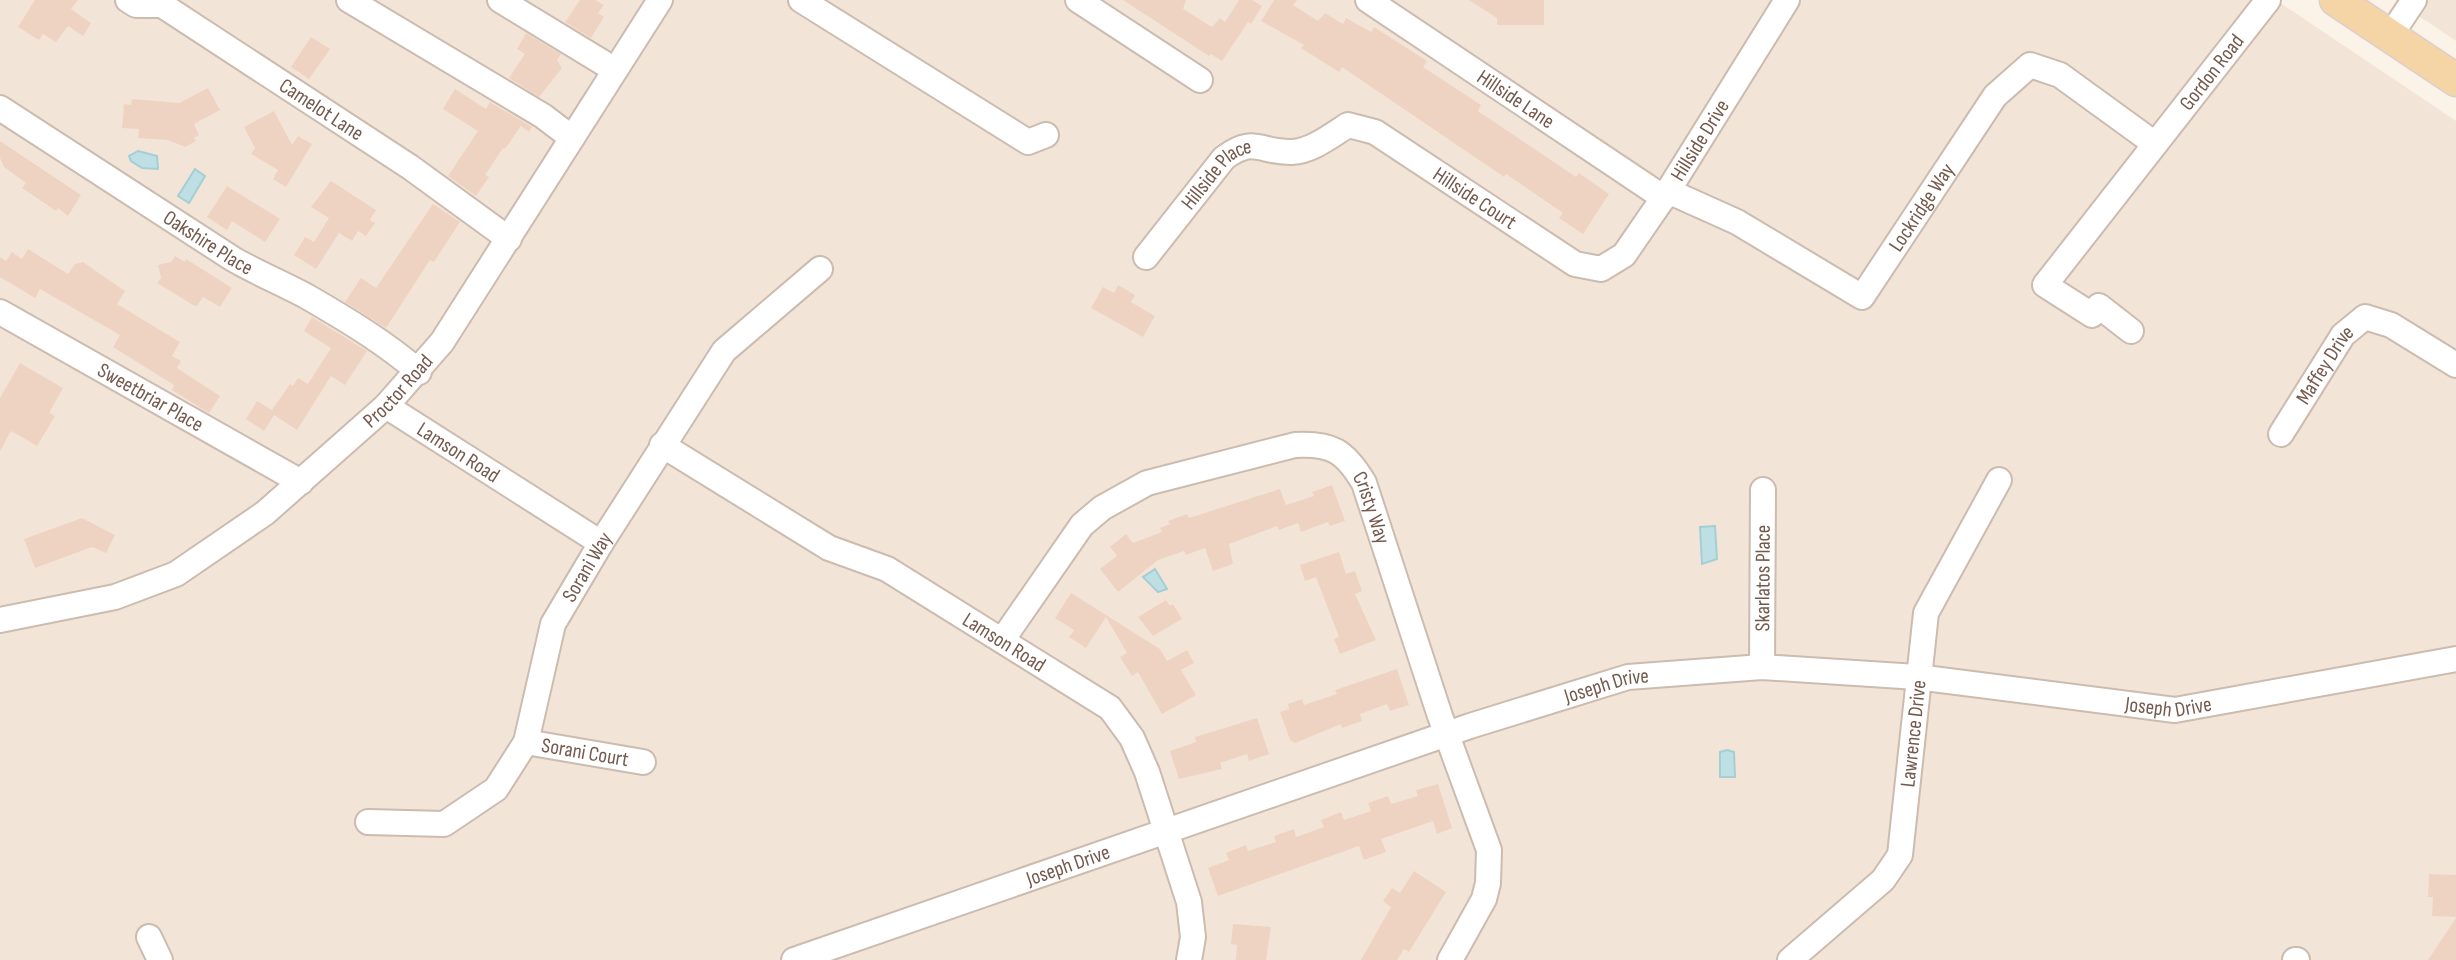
<svg xmlns="http://www.w3.org/2000/svg" width="2456" height="960" font-family="'Sofia Sans Condensed',sans-serif">
<style>
.residential{fill:#f2e5d7}
.water{fill:#bedfe4;stroke:#a5ced5;stroke-width:2}
.building{fill:#efd3c2}
.lines{fill:none;stroke-linecap:round;stroke-linejoin:round}
.minor-casing{stroke:#ccbbaf;stroke-width:28}
.major-casing{stroke:#d8d1cd;stroke-width:35}
.minor{stroke:#fff;stroke-width:24}
.major{stroke:#f5d5a6;stroke-width:32}
.labels{text-anchor:middle;stroke-width:7;stroke-linejoin:round;paint-order:stroke}
.street-label{font-size:21px;fill:#745a4e;stroke:#fef7ee}
</style>
<rect width="100%" height="100%" fill="#fbf3e8"/>
<path class="residential" d="M0,0H2276L2456,121V960H0Z
M2395,0H2456V41Z"/>
<path class="water" d="M138,151L157,156L158,169L142,168L131,161L129,156Z
M195,169L205,176L189,203L178,196Z
M1715,526L1717,559L1702,564L1700,527Z
M1155,569L1167,589L1158,592L1143,577Z
M1727,750L1734,752L1735,777H1720V752Z"/>
<path class="building" d="M35,0H78L71,9L91,23L83,36L68,26L56,42L43,34L39,40L18,27Z
M580,0H595L604,5L598,13L604,17L591,38L565,22Z
M1123,0H1186L1183,9L1212,27L1220,18L1225,22L1239,0H1252L1262,6L1251,24L1248,22L1222,61L1211,54L1209,56Z
M1274,0H1297L1293,5L1318,21L1325,13L1343,24L1346,18L1371,32L1374,27L1427,61L1423,67L1481,105L1478,111L1576,177L1579,173L1609,194L1583,234L1559,218L1563,213L1506,174L1504,177L1342,67L1339,72L1301,48L1304,45L1261,21Z
M1469,0H1544V25H1497V18Z
M526,33L561,54L557,60L562,68L539,97L509,78L525,54L517,49Z
M311,37L330,49L309,79L291,67Z
M208,88L220,110L194,124L199,135L194,138L196,141L185,147L168,140L138,138L139,129L122,128L124,104L131,105L132,99L179,103Z
M455,89L486,109L490,102L532,127L529,132L521,126L505,149L503,148L485,175L489,177L476,196L448,176L478,131L443,109Z
M274,111L292,145L298,136L312,144L286,187L273,179L278,170L251,154L255,148L244,127Z
M0,141L81,195L68,216L58,208L56,211L22,188L26,183L4,167L0,158Z
M331,181L376,210L370,220L375,223L366,236L358,231L352,241L339,233L316,269L294,255L305,237L314,242L329,218L311,207Z
M227,186L280,219L265,242L232,221L227,230L207,217Z
M433,204L460,222L434,262L430,260L386,328L345,302L361,278L376,288Z
M28,249L68,274L75,264L83,262L125,291L117,304L180,342L172,356L181,361L177,368L220,396L209,413L172,390L174,385L113,347L120,335L40,289L35,298L0,277V257L6,261L12,252L22,259Z
M175,256L185,262L186,259L232,288L220,307L203,297L197,306L193,305L157,283L161,278L158,265L171,262Z
M1118,285L1135,295L1131,302L1155,316L1143,337L1091,308L1103,287L1114,293Z
M312,317L367,351L345,385L331,376L297,430L274,415L264,431L246,419L257,401L272,410L290,384L293,386L298,378L308,384L331,348L304,331Z
M20,363L63,388L49,413L55,416L37,446L11,431L0,451V398Z
M1332,485L1345,521L1330,526L1328,522L1301,532L1298,523L1279,530L1277,526L1229,544L1233,564L1213,571L1205,548L1186,555L1184,551L1158,560L1118,592L1100,569L1117,556L1110,547L1126,534L1133,543L1162,532L1160,528L1170,524L1168,521L1187,514L1189,518L1280,489L1286,505L1314,496L1312,492Z
M82,518L115,535L106,553L92,547L35,568L24,539Z
M1339,552L1346,574L1355,571L1362,591L1355,594L1376,640L1340,654L1334,639L1339,637L1316,577L1305,581L1300,565Z
M1071,593L1160,649L1167,661L1187,650L1194,663L1181,670L1196,695L1162,714L1138,672L1132,676L1120,657L1127,653L1106,617L1086,648L1069,637L1074,630L1055,618Z
M1166,600L1170,606L1173,604L1182,619L1153,636L1138,617Z
M1397,669L1409,705L1390,711L1387,704L1360,714L1362,721L1342,728L1341,724L1295,743L1290,740L1280,712L1289,709L1288,704L1302,699L1304,705L1337,694L1335,690Z
M1257,718L1269,754L1249,761L1247,754L1220,763L1222,769L1179,779L1170,751L1196,742L1195,737Z
M1438,784L1452,828L1437,834L1433,821L1381,839L1386,852L1364,860L1359,846L1218,896L1208,868L1229,860L1226,853L1246,845L1248,851L1276,842L1274,836L1294,829L1296,837L1324,827L1321,820L1341,812L1344,820L1371,811L1368,803L1388,796L1391,804L1418,796L1416,790Z
M1414,871L1446,892L1409,952L1404,949L1397,960H1361L1391,907L1383,901L1392,888L1400,893Z
M2429,874L2456,875V917L2432,916L2433,897H2428Z
M2456,918V960H2428Z
M1233,924L1271,927L1266,960H1236L1237,945L1231,944Z"/>
<g class="lines">
<g class="minor-casing">
<g id="minor">
<path id="s1" d="M128,0L136,5H162L410,167L509,239"/>
<path d="M349,0L543,116L572,138"/>
<path d="M500,0L615,70"/>
<path d="M801,0L1028,142L1046,135"/>
<path d="M1078,0L1200,80"/>
<path id="s2" d="M1368,0L1664,198"/>
<path d="M2390,36L2414,0"/>
<path id="s3" d="M0,108L233,259C257,273 282,283 306,296C344,318 386,343 419,372"/>
<path id="s4" d="M1668,191L1737,222L1862,297L1995,96L2030,65L2060,75L2155,144"/>
<path id="s5" d="M1146,257L1224,158C1254,135 1260,153 1292,152C1312,151 1332,135 1348,125L1375,132L1575,264L1601,269L1624,255L1668,191L1787,0"/>
<path id="s6" d="M0,312L301,482"/>
<path id="s7" d="M2131,331L2099,306L2092,315L2045,285L2268,0"/>
<path id="s8" d="M386,406L601,543"/>
<path id="s9" d="M2281,434L2343,335L2365,317L2391,325L2456,365"/>
<path id="s10" d="M662,445L829,548L887,569L1110,708L1132,738L1147,772L1189,902L1193,937L1189,960"/>
<path id="s11" d="M0,620L115,597L176,574L265,513L386,406L442,342L660,0"/>
<path id="s12" d="M1003,639L1082,525L1102,508L1147,483L1295,445C1332,443 1345,451 1364,483L1440,716L1489,850L1488,883L1484,899L1450,960"/>
<path id="s13" d="M1762,667L1763,490"/>
<path id="s14" d="M526,742L643,762"/>
<path id="s15" d="M368,822L444,824L496,789L526,742L553,624L601,543L724,351L820,269"/>
<path d="M149,937L160,960"/>
<path id="s16" d="M794,960L1470,726L1628,677L1762,667L1917,677L2175,710L2456,659"/>
<path id="s17" d="M1790,960L1883,880L1900,855L1926,613L1999,480"/>
<path d="M2295,960H2297"/>
</g>
</g>
<g class="major-casing">
<path id="major" d="M2336,0L2456,80"/>
</g>
<use href="#minor" class="minor"/>
<use href="#major" class="major"/>
</g>
<g class="labels">
<g class="street-label">
<text dy="7" stroke="none"><textPath href="#s7" startOffset="378">Gordon Road</textPath></text>
<text dy="7" stroke="none"><textPath href="#s2" startOffset="178">Hillside Lane</textPath></text>
<text dy="7" stroke="none"><textPath href="#s1" startOffset="226">Camelot Lane</textPath></text>
<text dy="7" stroke="none"><textPath href="#s5" startOffset="719">Hillside Drive</textPath></text>
<text dy="7" stroke="none"><textPath href="#s5" startOffset="110">Hillside Place</textPath></text>
<text dy="7" stroke="none"><textPath href="#s5" startOffset="408">Hillside Court</textPath></text>
<text dy="7" stroke="none"><textPath href="#s4" startOffset="329">Lockridge Way</textPath></text>
<text dy="7" stroke="none"><textPath href="#s3" startOffset="248">Oakshire Place</textPath></text>
<text dy="7" stroke="none"><textPath href="#s9" startOffset="82">Maffey Drive</textPath></text>
<text dy="7" stroke="none"><textPath href="#s11" startOffset="471">Proctor Road</textPath></text>
<text dy="7" stroke="none"><textPath href="#s6" startOffset="173">Sweetbriar Place</textPath></text>
<text dy="7" stroke="none"><textPath href="#s8" startOffset="86">Lamson Road</textPath></text>
<text dy="7" stroke="none"><textPath href="#s12" startOffset="480">Cristy Way</textPath></text>
<text dy="7" stroke="none"><textPath href="#s15" startOffset="382">Sorani Way</textPath></text>
<text dy="7" stroke="none"><textPath href="#s13" startOffset="89">Skarlatos Place</textPath></text>
<text dy="7" stroke="none"><textPath href="#s10" startOffset="396">Lamson Road</textPath></text>
<text dy="7" stroke="none"><textPath href="#s16" startOffset="858">Joseph Drive</textPath></text>
<text dy="7" stroke="none"><textPath href="#s16" startOffset="1424">Joseph Drive</textPath></text>
<text dy="7" stroke="none"><textPath href="#s17" startOffset="275">Lawrence Drive</textPath></text>
<text dy="7" stroke="none"><textPath href="#s14" startOffset="60">Sorani Court</textPath></text>
<text dy="7" stroke="none"><textPath href="#s16" startOffset="290">Joseph Drive</textPath></text>
</g>
</g>
</svg>
